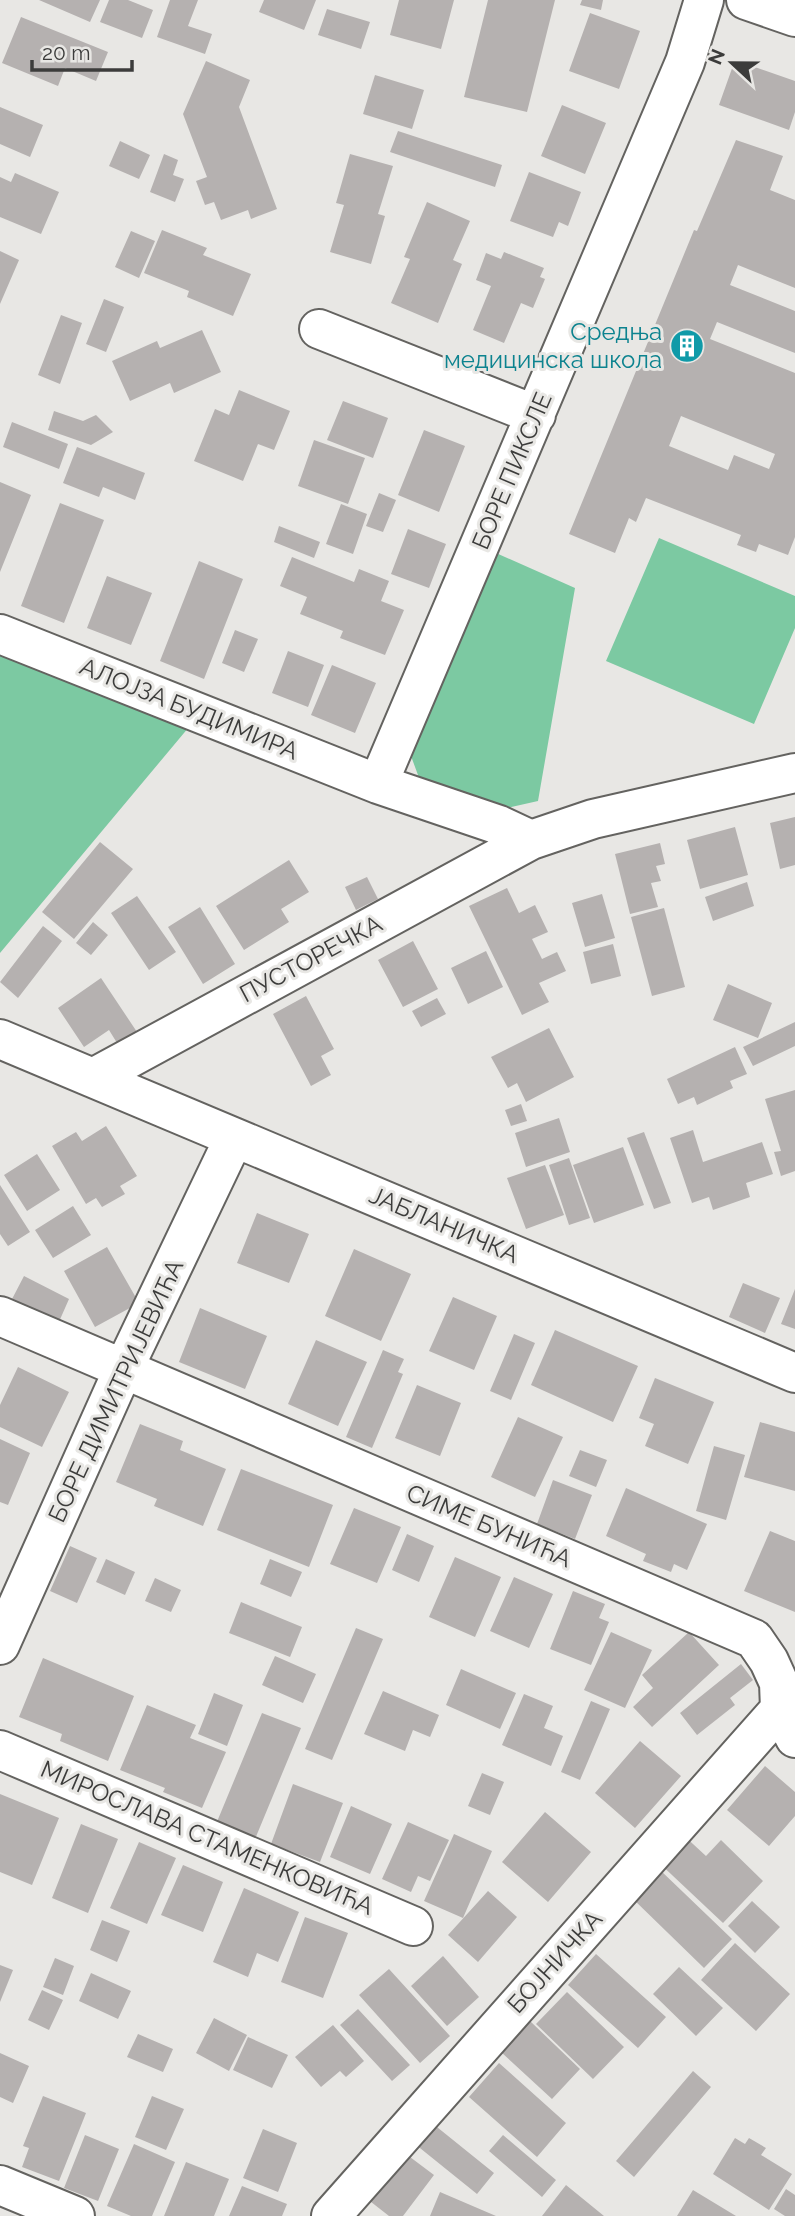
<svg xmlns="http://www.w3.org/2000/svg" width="795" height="2216" font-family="Raleway,sans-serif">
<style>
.green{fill:#7cc9a2}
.building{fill:#b5b1b0;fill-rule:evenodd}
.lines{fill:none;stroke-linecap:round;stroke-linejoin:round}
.minor-casing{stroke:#646360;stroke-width:42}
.minor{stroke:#fff;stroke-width:38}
.labels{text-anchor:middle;stroke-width:6;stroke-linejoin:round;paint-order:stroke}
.culture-label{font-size:24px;fill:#0d838f;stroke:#e8e7e4;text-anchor:end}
.street-label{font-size:24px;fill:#3c3c3b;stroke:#e8e7e4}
</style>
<rect width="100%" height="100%" fill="#e8e7e4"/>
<path class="green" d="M659,538L795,596V628L754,724L606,661Z
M496,553L575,588L538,801L494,811L422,786L411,756Z
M0,652L189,727L0,953Z"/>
<path class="building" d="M39,0H100L90,22Z
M109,0H128L153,10L142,38L100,22Z
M170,0H198L188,26L212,34L205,54L157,37Z
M264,0H316L304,30L259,12Z
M399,0H454L441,49L390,35Z
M488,0H555L527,112L464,97Z
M582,0H603L601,10L580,5Z
M327,9L370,22L361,49L318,35Z
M590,13L640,31L619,89L569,71Z
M21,17L108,52L96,81L65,68L58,86L2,63Z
M735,60L795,81V112L789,130L719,105Z
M206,61L250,80L239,107L277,209L251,219L248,210L221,220L214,202L205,205L196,181L207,177L183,114Z
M375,75L424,90L412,129L363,114Z
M562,105L606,123L585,174L541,156Z
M0,107L43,125L30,157L0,144Z
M398,131L502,165L495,187L390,152Z
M736,140L783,156L770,190L795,200V288L738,265L730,285L795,311V353L717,322L710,339L795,373V537L788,555L759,544L756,552L737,545L741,535L646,498L636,522L629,518L615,553L569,534L694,230L697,231ZM681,416L775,454L769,469L734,455L728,470L669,446Z
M120,141L150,155L139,179L109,166Z
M164,154L178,160L173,175L184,179L175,202L150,192Z
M350,154L393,166L378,214L385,216L371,264L330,252L344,205L336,203Z
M529,172L581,192L568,226L559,222L553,237L510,221Z
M15,173L59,192L41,234L0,217V177L11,182Z
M427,202L470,221L453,260L462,264L438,323L391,303L410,259L404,257Z
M162,230L207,248L203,255L251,274L233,316L187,297L189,291L144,273Z
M131,231L155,241L139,278L115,267Z
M0,251L19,260L0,304Z
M504,252L544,268L540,277L545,279L533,308L521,303L504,343L473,330L491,286L476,280L486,253L501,259Z
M104,299L124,307L106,352L86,344Z
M61,315L82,323L60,384L38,375Z
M202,330L221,372L174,393L170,383L130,401L112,361L157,341L160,348Z
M239,390L290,411L274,450L258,444L243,481L194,461L215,409L229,415Z
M343,401L388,418L373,458L327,440Z
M54,411L83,421L96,415L113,432L91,445L48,430Z
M12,422L68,444L59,469L3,447Z
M424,430L465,446L439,512L398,495Z
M314,440L365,458L348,504L298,486Z
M77,447L145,473L135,500L103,487L99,497L63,483Z
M0,482L31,495L0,572Z
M379,493L396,500L383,532L366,526Z
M60,503L104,520L64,623L21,606Z
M341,504L367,514L353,554L326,544Z
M279,526L320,542L314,558L274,542Z
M408,529L446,544L429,588L391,574Z
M292,557L354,582L359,569L389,581L381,601L404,610L385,655L340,638L343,631L300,614L307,597L280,586Z
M199,561L243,579L204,679L160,661Z
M107,576L152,593L131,645L87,628Z
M235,630L258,639L244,672L222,663Z
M288,651L324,665L308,707L272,693Z
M332,665L376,683L355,733L311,715Z
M795,817V865L780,869L770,823Z
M735,827L748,875L700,889L687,840Z
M100,842L133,869L74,939L42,912Z
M660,843L665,864L656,866L661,881L651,883L658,907L630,914L615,854Z
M289,860L309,892L281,909L289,922L244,950L216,906Z
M367,877L378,899L356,910L345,887Z
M747,882L754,906L713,921L705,897Z
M507,888L519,913L535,905L548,932L532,939L542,959L557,952L566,971L539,983L549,1002L522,1015L469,906Z
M602,894L615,938L585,947L572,903Z
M137,896L176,952L149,970L111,913Z
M200,907L235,964L203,984L168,927Z
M664,908L685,987L652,996L631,917Z
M93,922L108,935L91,955L76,943Z
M43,926L62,941L18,998L0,982Z
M413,941L438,989L403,1007L378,960Z
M613,944L621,976L591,984L583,952Z
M486,951L503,987L468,1004L451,968Z
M101,978L141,1038L122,1051L109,1030L84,1047L58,1008Z
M728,984L772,1003L758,1038L713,1020Z
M306,996L334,1049L321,1056L331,1075L311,1086L273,1014Z
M437,998L446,1014L421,1027L412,1011Z
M795,1022V1046L753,1066L743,1047Z
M549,1028L574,1077L526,1102L517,1083L508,1088L491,1057Z
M735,1047L747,1074L730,1081L733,1088L697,1105L694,1097L678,1104L667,1079Z
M795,1090V1171L781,1176L774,1152L781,1151L765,1099Z
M521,1104L527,1121L511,1126L505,1110Z
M559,1118L570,1152L526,1167L515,1133Z
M106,1126L137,1176L120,1186L125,1194L102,1207L96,1198L86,1204L52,1146L76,1132L82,1141Z
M693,1130L703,1162L762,1142L773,1174L746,1183L750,1197L713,1210L709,1197L692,1203L670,1138Z
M644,1132L671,1203L654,1209L627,1138Z
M623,1147L644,1205L594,1223L573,1165Z
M37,1154L60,1190L27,1211L4,1175Z
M569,1158L590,1218L569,1225L549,1165Z
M545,1165L564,1215L526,1229L507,1178Z
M0,1185L30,1232L8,1246L0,1234Z
M73,1206L91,1235L53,1258L35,1230Z
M257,1213L309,1234L289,1283L237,1263Z
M107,1247L139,1303L95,1327L64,1271Z
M354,1249L411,1274L381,1341L325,1316Z
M24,1276L69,1299L58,1324L11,1301Z
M743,1283L780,1298L765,1333L729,1317Z
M795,1289V1329L781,1324Z
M453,1297L497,1316L474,1370L429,1351Z
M200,1308L267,1336L245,1389L179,1362Z
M555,1330L638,1366L613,1422L531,1385Z
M514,1334L535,1343L511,1400L490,1391Z
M316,1340L367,1362L338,1426L288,1404Z
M383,1350L404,1359L398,1372L403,1374L372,1448L346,1437Z
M18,1367L69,1392L42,1447L0,1427V1405Z
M655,1378L714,1402L688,1464L645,1446L654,1424L639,1418Z
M417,1385L461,1403L440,1456L395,1438Z
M518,1417L563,1437L535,1497L491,1477Z
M760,1422L795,1432V1491L744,1477Z
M140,1424L183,1441L180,1450L226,1469L203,1526L154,1506L157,1499L116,1482Z
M0,1439L30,1453L8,1505L0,1502Z
M714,1446L745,1455L726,1520L696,1511Z
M580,1450L607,1460L596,1487L569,1476Z
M241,1469L333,1505L309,1567L217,1530Z
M553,1480L592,1495L575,1539L537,1524Z
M626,1488L707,1524L687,1570L674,1564L671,1572L643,1561L646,1554L606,1536Z
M354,1508L401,1527L377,1583L330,1564Z
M770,1531L795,1541V1612L744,1591Z
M407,1534L434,1546L419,1582L392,1570Z
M70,1546L97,1558L77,1603L50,1591Z
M455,1557L501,1577L475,1637L429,1617Z
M106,1559L135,1572L125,1595L96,1582Z
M270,1559L302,1572L291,1597L260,1584Z
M514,1577L553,1594L529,1648L490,1631Z
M155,1578L181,1590L171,1612L145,1601Z
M573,1591L605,1604L599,1618L609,1622L591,1665L550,1649Z
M241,1602L302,1627L290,1657L229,1633Z
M356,1628L383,1639L332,1760L305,1749Z
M611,1632L652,1650L625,1708L584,1690Z
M689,1632L719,1665L652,1727L633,1707L653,1688L642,1675Z
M275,1656L316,1674L303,1703L262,1685Z
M43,1658L134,1696L108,1761L60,1741L62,1734L19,1717Z
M741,1664L753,1680L730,1698L735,1705L697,1735L680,1713Z
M461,1669L516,1693L500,1729L446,1705Z
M383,1691L439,1715L430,1737L413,1730L405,1751L364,1734Z
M214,1693L243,1705L227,1746L198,1734Z
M524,1694L553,1706L544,1728L563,1736L551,1766L502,1745Z
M591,1701L610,1709L580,1780L561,1772Z
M147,1705L196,1725L190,1738L226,1752L202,1808L163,1792L165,1788L120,1770Z
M262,1713L301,1728L253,1844L214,1829Z
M640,1741L681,1776L635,1828L595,1793Z
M765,1766L795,1792V1816L769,1846L727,1810Z
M482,1773L504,1782L490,1815L468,1806Z
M293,1784L343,1803L320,1862L271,1844Z
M0,1794L59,1818L32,1885L0,1872Z
M351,1806L392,1824L370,1874L330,1857Z
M545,1812L591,1852L548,1902L502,1862Z
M408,1822L449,1840L430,1881L418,1876L411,1892L382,1879Z
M81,1824L118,1839L88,1913L52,1898Z
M680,1832L706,1856L721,1840L763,1881L723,1923L655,1859Z
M454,1834L492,1851L463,1918L424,1901Z
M139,1842L176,1858L147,1924L110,1908Z
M183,1865L223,1882L203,1932L161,1915Z
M659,1869L732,1939L704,1968L631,1897Z
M244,1888L299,1912L278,1962L257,1953L248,1977L213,1962Z
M488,1891L517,1917L478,1962L448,1935Z
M752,1901L780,1927L755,1953L728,1926Z
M305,1917L348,1933L323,1998L281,1982Z
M102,1920L130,1931L117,1962L90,1950Z
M735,1943L790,1994L756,2031L701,1980Z
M596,1954L666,2017L638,2048L568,1985Z
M443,1956L479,1997L447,2026L411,1986Z
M55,1958L74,1966L63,1995L43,1987Z
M0,1965L13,1970L0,2002Z
M679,1967L723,2008L696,2036L653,1994Z
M389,1969L450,2036L420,2063L359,1995Z
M91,1973L131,1991L118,2019L79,2001Z
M42,1990L63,2000L49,2030L28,2020Z
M567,1992L624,2047L593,2079L536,2024Z
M358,2009L410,2065L392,2081L340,2025Z
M214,2018L247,2035L229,2071L196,2053Z
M530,2021L580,2069L552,2099L501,2052Z
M333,2025L364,2061L346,2077L340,2071L321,2087L295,2057Z
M138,2034L173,2049L163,2072L127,2057Z
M248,2037L288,2055L272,2088L233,2070Z
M0,2053L29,2066L13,2103L0,2097Z
M499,2063L566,2123L537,2157L469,2097Z
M693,2071L711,2087L634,2177L616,2161Z
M43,2096L86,2113L59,2181L22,2167L29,2148L23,2146Z
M152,2096L184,2109L166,2150L135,2137Z
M427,2119L494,2173L477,2194L410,2140Z
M263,2129L297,2143L278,2192L243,2178Z
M85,2135L119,2149L98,2201L64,2188Z
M503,2135L556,2180L542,2197L489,2151Z
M735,2138L745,2144L749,2138L766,2148L761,2155L792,2174L769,2210L713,2174Z
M134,2144L175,2162L152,2216H131L107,2206Z
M402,2151L434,2175L403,2216H389L366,2198Z
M186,2162L229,2179L214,2216H164Z
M566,2185L604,2216H542Z
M242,2186L287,2204L282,2216H229Z
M786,2189L795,2195V2216H785L774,2209Z
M693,2190L736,2216H677Z
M440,2192L496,2216H430Z"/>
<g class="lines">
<g class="minor-casing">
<path id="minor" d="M746,0L795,17
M319,329L536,415
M0,634L378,784L499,825L531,840L593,819L795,773
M378,784L685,62L704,0
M0,1039L795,1373
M93,1078L531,840
M0,1316L754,1639L769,1661L779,1683L780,1709L795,1738
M0,1645L123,1370L234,1138
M0,1750L413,1926
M0,2185L75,2216
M331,2216L780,1709"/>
</g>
<use href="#minor" class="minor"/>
</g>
<defs>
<g id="building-disc" transform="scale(1.75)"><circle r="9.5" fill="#0f9aa8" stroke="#e8e7e4"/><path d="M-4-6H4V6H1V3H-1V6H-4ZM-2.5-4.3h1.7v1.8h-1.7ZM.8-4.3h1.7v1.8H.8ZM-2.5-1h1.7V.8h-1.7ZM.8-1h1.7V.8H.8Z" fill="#fff"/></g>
</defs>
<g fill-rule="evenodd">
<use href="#building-disc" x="687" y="346"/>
</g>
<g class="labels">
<g class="culture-label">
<text x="662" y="340">Средња<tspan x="662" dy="28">медицинска школа</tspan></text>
</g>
<g class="street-label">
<text transform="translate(512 471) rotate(-67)" y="8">БОРЕ ПИКСЛЕ</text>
<text transform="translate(189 709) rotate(22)" y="8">АЛОЈЗА БУДИМИРА</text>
<text transform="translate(311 959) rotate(-28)" y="8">ПУСТОРЕЧКА</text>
<text transform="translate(444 1225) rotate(23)" y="8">ЈАБЛАНИЧКА</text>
<text transform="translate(116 1391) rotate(-65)" y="8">БОРЕ ДИМИТРИЈЕВИЋА</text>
<text transform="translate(489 1526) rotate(23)" y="8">СИМЕ БУНИЋА</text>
<text transform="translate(207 1838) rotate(23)" y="8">МИРОСЛАВА СТАМЕНКОВИЋА</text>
<text transform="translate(555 1962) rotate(-48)" y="8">БОЈНИЧКА</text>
</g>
</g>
<g transform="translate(732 63) rotate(292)" stroke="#e8e7e4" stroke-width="5" paint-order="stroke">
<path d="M0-5L12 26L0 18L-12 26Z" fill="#3c3c3b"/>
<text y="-10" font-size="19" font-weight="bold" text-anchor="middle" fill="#3c3c3b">N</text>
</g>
<path d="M32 60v10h100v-10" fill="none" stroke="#3c3c3b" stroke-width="3.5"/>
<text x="42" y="60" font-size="21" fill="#3c3c3b" stroke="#e8e7e4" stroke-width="5" paint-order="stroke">20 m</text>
</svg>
